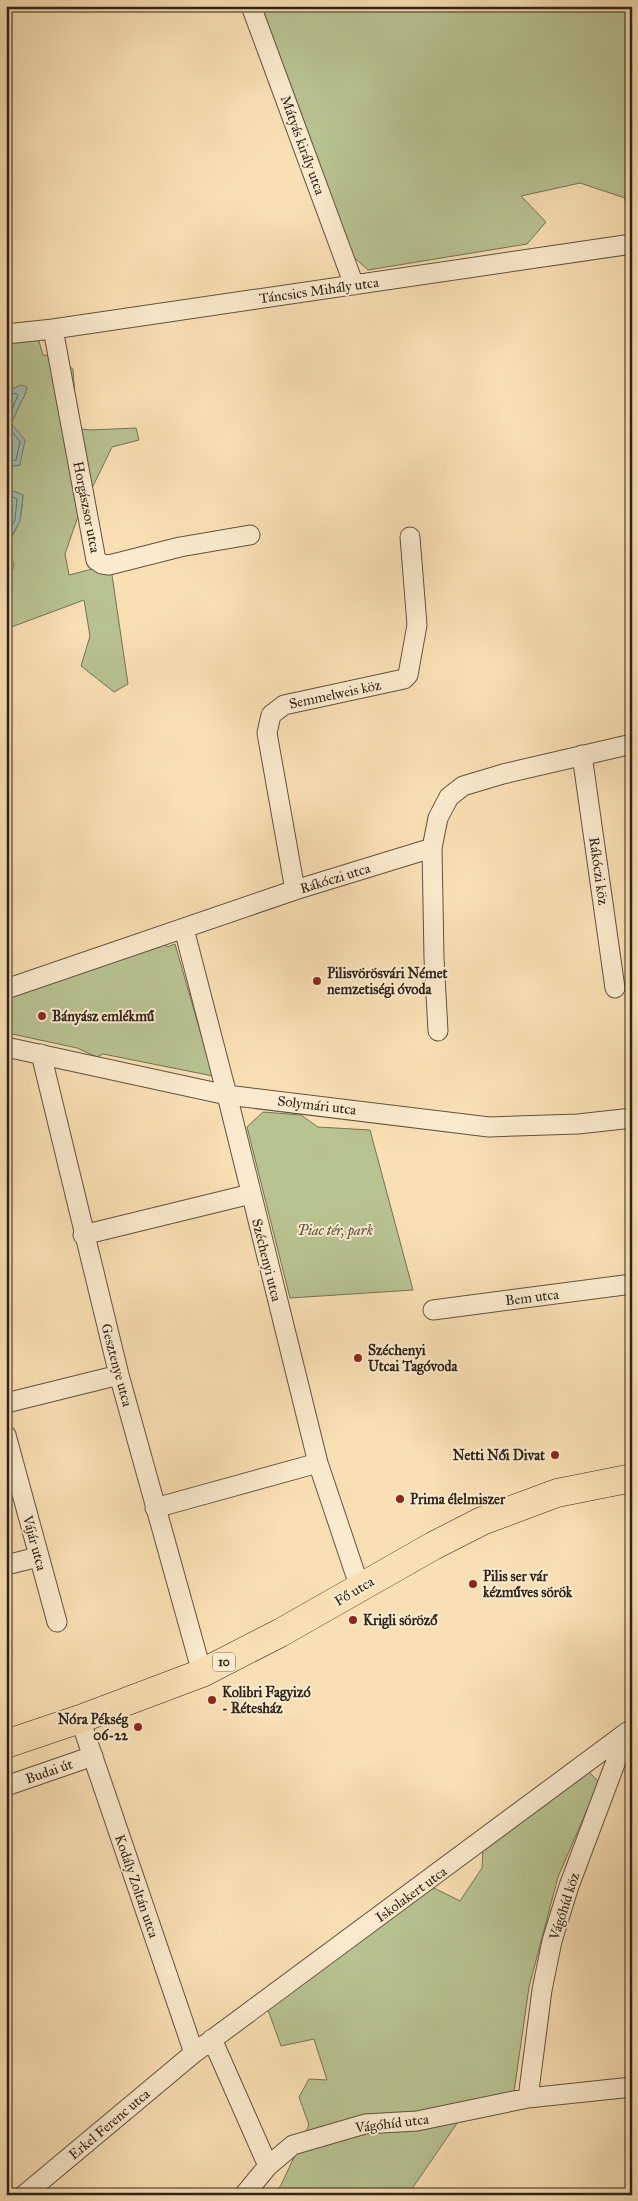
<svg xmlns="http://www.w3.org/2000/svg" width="638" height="2201" font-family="'IM FELL Great Primer',serif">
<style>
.green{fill:#b8c392;stroke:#737356}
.water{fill:#9ebdb1;stroke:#717f74}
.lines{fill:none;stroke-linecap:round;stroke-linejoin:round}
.shore{stroke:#667065;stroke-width:1}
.minor-casing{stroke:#615240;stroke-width:21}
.primary-casing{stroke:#2e2319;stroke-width:29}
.minor{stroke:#fbebce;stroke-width:19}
.primary{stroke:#f9e0b4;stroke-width:28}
.poi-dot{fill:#8f2418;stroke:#fbebce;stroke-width:2}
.labels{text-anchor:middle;stroke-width:4;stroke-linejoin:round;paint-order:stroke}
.shield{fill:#fbebce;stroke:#6c5f4f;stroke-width:1}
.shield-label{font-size:12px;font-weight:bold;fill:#2e2319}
.street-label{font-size:14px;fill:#2e2319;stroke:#fbebce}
.poi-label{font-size:14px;font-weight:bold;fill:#2e2319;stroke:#fbebce;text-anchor:start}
.park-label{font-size:14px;font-style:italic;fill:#57533d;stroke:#fbebce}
</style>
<rect width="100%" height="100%" fill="#f9e0b4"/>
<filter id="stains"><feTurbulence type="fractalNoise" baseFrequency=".004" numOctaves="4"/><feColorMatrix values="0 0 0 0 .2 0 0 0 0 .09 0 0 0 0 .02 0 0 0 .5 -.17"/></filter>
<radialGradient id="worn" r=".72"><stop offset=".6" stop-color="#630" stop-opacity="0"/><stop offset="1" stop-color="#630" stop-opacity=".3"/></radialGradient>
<path class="green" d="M263,6H632V231L625,198L580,183L521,196L546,222L527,244L368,270L348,252L258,14Z
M6,329L38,338L43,355L52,356L73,369L75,397L57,402L65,427L90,430L136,428L139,440L112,447L77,519L65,554L69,575L96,568L112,575L128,684L114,692L81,666L90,636L84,600L6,629V574L13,569L14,564C0,544 12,542 19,522C22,514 22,503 23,495L6,488V467L20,465L11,423L26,392L21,385L6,392Z
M164,943L167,947L175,944L213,1076L103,1054L97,1057L77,1048L12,1034L6,1031V1001L15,992Z
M263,1112L301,1115L318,1127L370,1130L413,1290L290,1298L247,1127Z
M589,1772L599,1782L558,1877L529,1987L512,2106L460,2119L409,2193L411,2195H273L281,2185L309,2125L299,2097L309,2079L327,2080L314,2039L281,2046L267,2007L432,1887L460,1901L482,1868L483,1849Z"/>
<path class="water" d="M21,385L27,387L26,392L11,423L25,440L20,465L6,467V392Z
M6,488L23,495L20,521L6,546Z"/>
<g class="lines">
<path class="shore" d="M6,396L16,393L18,395L6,423L20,442L16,460L6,462
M6,493L17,499L15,520L6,535"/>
<g class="minor-casing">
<path id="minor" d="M251,6L354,285
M53,329L96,560L102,564L109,565L180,547L250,535
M6,334L53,329L632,244
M582,755L615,988
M432,848L434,958L438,1031
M295,890L267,733L271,715L284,705L404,679L408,675L417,625L410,537
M184,929L227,1095L318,1463L360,1588
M6,989L295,890L432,848L438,818L449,797L463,786L503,774L632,744
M6,1047L227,1095L489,1127L578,1124L632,1118
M41,1054L119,1375L202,1673
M83,1235L251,1194
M433,1310L632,1284
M6,1403L119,1375
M6,1435L57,1622
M155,1508L318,1463
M6,1565L38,1557
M80,1719L194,2053
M6,1786L93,1756
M212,2039L268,2166L293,2145L365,2124L417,2121L528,2098L632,2087
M528,2098L542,1990L552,1941L569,1886L627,1732
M24,2195L194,2053L626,1733
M244,2195L268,2166"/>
</g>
<g class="primary-casing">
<path id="primary" d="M6,1744L80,1719L202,1673L280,1633L433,1546L482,1521L557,1493L632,1478"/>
</g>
<use href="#minor" class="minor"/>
<use href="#primary" class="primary"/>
</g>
<g class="poi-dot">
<circle cx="317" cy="981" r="5"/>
<circle cx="42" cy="1016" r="5"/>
<circle cx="358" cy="1358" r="5"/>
<circle cx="555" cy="1455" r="5"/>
<circle cx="400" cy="1499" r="5"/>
<circle cx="473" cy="1584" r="5"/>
<circle cx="353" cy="1620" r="5"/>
<circle cx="212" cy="1700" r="5"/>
<circle cx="138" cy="1727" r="5"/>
</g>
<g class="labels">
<rect class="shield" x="213" y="1652.5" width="22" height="19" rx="4"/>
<g class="shield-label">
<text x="224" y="1666">10</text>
</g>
<g class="street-label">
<text transform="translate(303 145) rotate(70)" y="5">Mátyás király utca</text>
<text transform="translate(319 290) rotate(-8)" y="5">Táncsics Mihály utca</text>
<text transform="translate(87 507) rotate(79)" y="5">Horgászsor utca</text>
<text transform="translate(335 694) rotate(-12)" y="5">Semmelweis köz</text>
<text transform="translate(599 871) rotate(82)" y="5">Rákóczi köz</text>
<text transform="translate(335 878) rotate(-17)" y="5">Rákóczi utca</text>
<text transform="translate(317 1105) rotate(7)" y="5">Solymári utca</text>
<text transform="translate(267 1260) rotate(76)" y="5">Széchenyi utca</text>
<text transform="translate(532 1297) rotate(-7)" y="5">Bem utca</text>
<text transform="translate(117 1365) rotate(75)" y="5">Gesztenye utca</text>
<text transform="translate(35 1543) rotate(75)" y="5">Vájár utca</text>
<text transform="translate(354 1591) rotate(-31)" y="5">Fő utca</text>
<text transform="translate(49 1771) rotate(-19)" y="5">Budai út</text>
<text transform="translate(137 1886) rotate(71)" y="5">Kodály Zoltán utca</text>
<text transform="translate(411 1894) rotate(-36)" y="5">Iskolakert utca</text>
<text transform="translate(564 1906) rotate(-72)" y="5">Vágóhíd köz</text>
<text transform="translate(392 2123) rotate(-7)" y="5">Vágóhíd utca</text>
<text transform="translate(109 2124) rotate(-40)" y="5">Erkel Ferenc utca</text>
</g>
<g class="poi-label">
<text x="327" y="978">Pilisvörösvári Német<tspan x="327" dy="16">nemzetiségi óvoda</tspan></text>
<text x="52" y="1021">Bányász emlékmű</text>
<text x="368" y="1355">Széchenyi<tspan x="368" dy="16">Utcai Tagóvoda</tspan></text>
<text x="545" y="1460" text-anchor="end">Netti Női Divat</text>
<text x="410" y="1504">Prima élelmiszer</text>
<text x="483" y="1581">Pilis ser vár<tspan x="483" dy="16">kézműves sörök</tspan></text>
<text x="363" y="1625">Krigli söröző</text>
<text x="222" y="1697">Kolibri Fagyizó<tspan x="222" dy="16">- Rétesház</tspan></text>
<text x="128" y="1724" text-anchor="end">Nóra Pékség<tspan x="128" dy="16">06-22</tspan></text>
</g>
<g class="park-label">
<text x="335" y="1235">Piac tér, park</text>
</g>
</g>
<rect width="638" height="2201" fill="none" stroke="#f9e0b4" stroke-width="25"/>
<rect x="8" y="8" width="623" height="2186" fill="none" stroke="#2e2319" stroke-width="2.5"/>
<rect x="12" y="12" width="613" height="2176" fill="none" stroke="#2e2319"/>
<rect width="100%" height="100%" filter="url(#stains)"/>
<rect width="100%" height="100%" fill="url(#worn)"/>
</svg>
